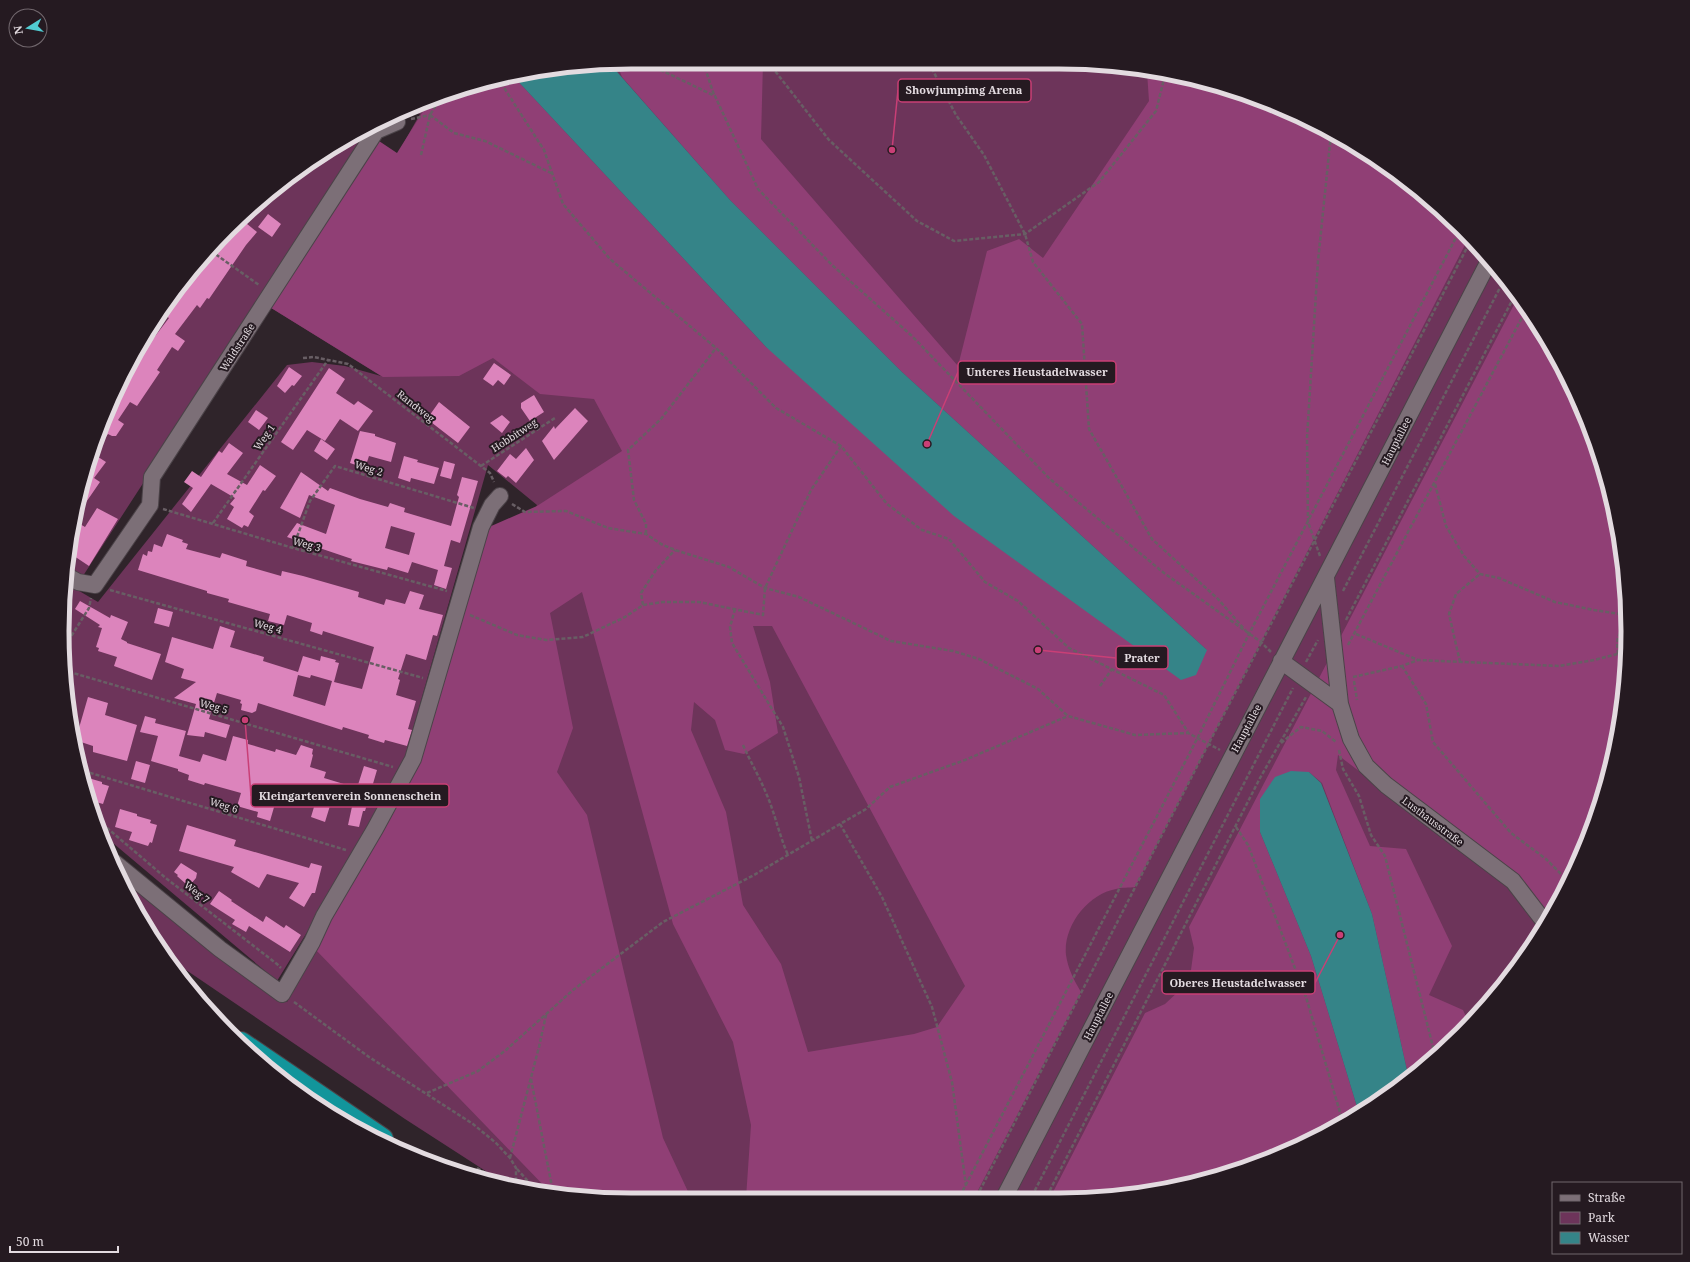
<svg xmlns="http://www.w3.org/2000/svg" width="1690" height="1262" font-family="'Noto Serif',serif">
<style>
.green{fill:#6d345a}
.forest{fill:#903f75;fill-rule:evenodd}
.water{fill:#358488}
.building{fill:#dc84bc;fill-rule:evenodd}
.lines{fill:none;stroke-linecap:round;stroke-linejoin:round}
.minor-casing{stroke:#4b4348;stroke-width:18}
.highway-casing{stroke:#4b4348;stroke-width:24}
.path{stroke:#685e64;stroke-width:2.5;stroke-dasharray:4 2;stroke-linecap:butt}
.minor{stroke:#7c6f77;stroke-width:16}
.highway{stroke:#12959b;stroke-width:22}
.labels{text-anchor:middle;stroke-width:4;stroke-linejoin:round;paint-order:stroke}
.street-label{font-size:10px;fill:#e3dbe0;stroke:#251a21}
.rim{fill:none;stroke:#e3dbe0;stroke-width:5}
.leader{fill:none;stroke:#c93f76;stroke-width:1.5}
.callout-dot{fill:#c93f76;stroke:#251a21;stroke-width:1.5}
.callout{fill:#251a21;stroke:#c93f76;stroke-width:1.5}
.callout-label{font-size:11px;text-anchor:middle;font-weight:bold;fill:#e3dbe0}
</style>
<rect width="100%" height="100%" fill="#2f242a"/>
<path class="green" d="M631,62L1096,63L1206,81L1277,105L1375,158L1461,228L1511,285L1569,380L1609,484L1627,594L1623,705L1598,814L1552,916L1487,1006L1405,1083L1277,1157L1133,1195L594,1199L500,1183L501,1181L405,1119L164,955L138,915L120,876L181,926L287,1002L537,505L488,465L401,771L354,856L277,981L101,833L92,814L63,668L69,585L98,602L287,365L312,362L345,366L381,376L268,306L398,153L420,114L412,111L484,81Z
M374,127L81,579L70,571L73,520L121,379L158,315L228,229L346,138Z"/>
<path class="forest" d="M631,62H763L761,139L958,366L987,251L1019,239L1043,258L1149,101L1147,72L1206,81L1277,105L1375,158L1461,228L1469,237L1135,887C1129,888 1122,887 1116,889C1088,894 1063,926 1066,955C1068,969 1074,980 1081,992L975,1196L746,1198L751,1125L733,1042L673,924L582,592L550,613L573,728L557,772L587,815L663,1138L691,1198L594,1199L549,1191L314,948L423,746L489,527L537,506L622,451L594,399L540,394L493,358L459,376L383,377L268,306L376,139L397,153L427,105L484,81L514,77L766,347L1207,650L902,372L730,200L622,77L617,64ZM753,626H772L965,986L937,1027L914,1034L808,1052L781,964L743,905L726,812L691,730L694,702L715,720L725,750L744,754L778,733L770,682Z
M1518,297L1569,380L1609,484L1627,594L1623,706L1598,814L1552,916L1541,930L1532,912L1504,882L1338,755L1336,770L1370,846L1406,849L1452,946L1429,995L1463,1010L1469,1023L1409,1079L1372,914L1322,783L1309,772L1260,832L1311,956L1358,1110L1277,1157L1133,1195L1051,1196L1145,1013L1165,1004L1181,989L1191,970L1194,948L1189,927Z"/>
<path class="water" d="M611,65L730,200L902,372L1207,650L1196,675L1181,680L954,516L766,347L514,77Z
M1291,771L1309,772L1321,783L1372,914L1409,1079L1358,1110L1311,956L1260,832V799L1275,777Z"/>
<path class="building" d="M268,214L281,224L272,237L258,227Z
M241,219L257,232L246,245L209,299L207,298L200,308L197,305L175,334L185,341L178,351L172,347L157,370L160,372L137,406L130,402L118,420L124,424L116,436H112L108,434L103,441L100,440L116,394L125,381L121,379L147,335L153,339L169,318L160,312L228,229L231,231Z
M494,363L511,375L504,385L498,380L493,386L483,379Z
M289,367L302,376L294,386L292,385L285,393L277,386Z
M329,368L345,379L336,393L354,405L358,401L373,411L358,431L340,419L325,441L307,430L293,450L281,442Z
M534,395L544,412L530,421L521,408V403Z
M439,402L470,427L458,443L427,419Z
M575,408L588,421L554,460L542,441L554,426L555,429Z
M256,410L268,418L259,430L248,422Z
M502,415L510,422L502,433L490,423Z
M360,431L375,434V436L396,443L391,462L369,456L365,468L350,463Z
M321,439L335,449L327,460L314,451Z
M229,443L243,453L227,474L247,485L260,465L276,476L265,491L263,490L249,512L254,516L248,527L244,525L242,528L227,519L234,507L230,504L235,498L211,484L191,512L182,504L193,488L184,482L192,471L201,477L219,451L222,453Z
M526,448L534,460L516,483L508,476L506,478L497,471L510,454L516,459Z
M95,455L106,462L94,478L100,482L80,511L77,509Z
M404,456L418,460L417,462L439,468L434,484L411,478L410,482L398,478Z
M444,461L455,464L451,479L440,476Z
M301,472L328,491L330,488L360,499L388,507L390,503L405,508L404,512L451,526L459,497L457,495L462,477L478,481L460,543L451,540L444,566L452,568L446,589L434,585L438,570L412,562L408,573L388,567L387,570L351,561L352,559L287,537L297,523L326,534L335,505L309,495L300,518L280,508ZM391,526L415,533L409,555L385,548Z
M97,508L118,519L89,566L71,554L73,520L85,527Z
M167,534L183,540L182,542L188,544L186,549L220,558L222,553L247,561L246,566L281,576L282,571L303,576L359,592L358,597L384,605L386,599L405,604L410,591L424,595L419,609L443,615L437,636L433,635L426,660L406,654L398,679L400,680L396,695L416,701L408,729L412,730L407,746L385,740L384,743L368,738L369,735L343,727L342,730L258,703L256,711L252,713L241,710L242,704L240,703L241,700L217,693L209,719L230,725L226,738L205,732L204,737L187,735L196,704L174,698L196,682L181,678L184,669L165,662L172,637L213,649L220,626L235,631L230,647L264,657L263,661L298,672L303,656L320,661L321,656L336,660L335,662L339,663L334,682L362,689L374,647L323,631L322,635L310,631L312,623L287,615L284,625L268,621L270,614L228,602L229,599L207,593V591L138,570L143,554L147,556L148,551L152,552L154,544L162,547ZM298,675L310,678L311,675L332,681L325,706L293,696Z
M80,601L110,618L111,615L128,622L121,639L127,642V643L161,654L152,680L114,666L117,657L98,651L99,648L96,647L102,628L98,627L100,625L75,609Z
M158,608L173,612L169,627L154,623Z
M88,697L108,703L105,715L137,725L127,761L93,752V746L78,741L75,726L79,728Z
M145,716L156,719L155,723L186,731L179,756L200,762L203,754L226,761L233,736L248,740V744L275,752L276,749L296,755L301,745L313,749L312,754L313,755L310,767L326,772L324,778L357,788L364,766L377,770L365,811H363L359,827L348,825L353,802L333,796L325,822L311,817L314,807L277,797L270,821L257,817L258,812L237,806L241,793L205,783L204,785L188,780L189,775L178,771V769L151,761L158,736L140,732Z
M136,761L150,765L145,783L131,779Z
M85,777L102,782V784L109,786L103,804L89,800Z
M120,809L137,814V816L151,820L150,823L157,825L152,843L150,842L148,846L129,840L132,832L115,827Z
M187,825L236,840L234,846L309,868L311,863L322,866L315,893H312L304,907L289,898L299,883L267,874L259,888L231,872L234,867L179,851Z
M181,863L197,873L196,878L190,885L187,882L186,884L177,876L178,875L174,872Z
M219,891L232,900L231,901L263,922L266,916L284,928L286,925L301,935L290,952L249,926L246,932L232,924L235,920L210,904Z"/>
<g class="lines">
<g class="minor-casing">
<path id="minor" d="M69,577L78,582L95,585L150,505L152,477L376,131L397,122
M1326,578L1340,704L1351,739L1366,766L1386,785L1513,881L1546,924
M1281,661L1340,704
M115,863L220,949L282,994L312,942L324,916L375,829L413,759L481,527L492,505L500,496
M1005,1196C1166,884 1328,572 1489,261"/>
</g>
<g class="highway-casing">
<path id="highway" d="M241,1043L382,1139"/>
</g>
<path class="path" d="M644,62L715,96L758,189L832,265L912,336L1050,479L1164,573L1261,642L1271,652
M703,62L714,95
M768,62L829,140L917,221L954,241L1025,234L1099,182L1156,111L1165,75
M929,63L956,115L984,155L1025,234L1033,262L1082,324L1089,429L1152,539L1218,599L1246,631
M496,80L501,83L544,150L563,204L610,259L716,348L776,408L841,446L887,504L922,530L949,539L985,582L1018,601L1069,648L1164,695L1188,732
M430,115L454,133L485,141L551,173
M411,119L430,115
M421,155L430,115L439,100
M211,251L259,285
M303,358L314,357L348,364L490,473L494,482
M481,466L555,418
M1435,484L1446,526L1464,556L1480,574L1499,578L1555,602L1594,610L1626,615
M512,504L525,512L566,511L608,528L646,534L661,544L675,550L729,567L765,588L799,597L891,641L953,651L979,659L1038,689L1068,716L1135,735L1188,733L1220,750
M163,509L293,548L447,591
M213,523L328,360
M646,534V524L634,500L628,450L661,419L716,348
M293,548L310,501L335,466L474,508
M1320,556L1308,522L1307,438L1318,261L1331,134
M110,590L423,678
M1343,591L1505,278
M643,605L641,593L656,570L675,550
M735,609L730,627L732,643L783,727L799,777L812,841
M470,615L517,635L546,640L583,637L625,617L643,605L663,602H699L763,615L765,588L811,490L841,446
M1346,620L1516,293
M1356,634L1418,660L1559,666L1594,660L1625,652
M1348,645L1526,310
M65,646L89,608L91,598
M1618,654C1617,643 1615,635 1626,628
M1306,662L1318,640
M1460,662L1449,614L1456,594L1480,574
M1402,666L1426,704L1433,742L1511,833L1546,859L1568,881
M63,670L393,767
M1353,677L1402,666L1418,660
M1354,681L1357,700
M1100,686L1112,669
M1281,743L1301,727L1322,731L1336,742
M743,745C750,761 759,776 766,793C775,813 779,835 788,855
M1339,750L1343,769L1359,796L1371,835L1385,856L1435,1055
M84,771L346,850
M93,816L167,879L277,964L281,968
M840,824L882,897L932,1007L952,1082L966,1186
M1236,827L1248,845L1306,997L1342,1119
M294,1002L369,1057L473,1124L496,1143L510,1158L516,1168V1186
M531,1079L553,1192
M427,1093L478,1071L506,1050L573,990L663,922L754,875L840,824L866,809L890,787L965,760L1068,716
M510,1158L539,1047L546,1015
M477,1168L501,1183
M517,1169L535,1189
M960,1196L1198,737L1249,634L1461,228
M977,1196L1209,743L1471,240
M1032,1196L1293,688
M1047,1196L1260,778L1306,697"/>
<use href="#minor" class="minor"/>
<use href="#highway" class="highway"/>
</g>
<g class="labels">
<g class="street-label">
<text transform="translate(237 347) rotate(-57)" y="4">Waldstraße</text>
<text transform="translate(416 406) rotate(38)" y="4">Randweg</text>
<text transform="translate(514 435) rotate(-33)" y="4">Hobbitweg</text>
<text transform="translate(264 437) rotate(-55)" y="4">Weg 1</text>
<text transform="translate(1396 441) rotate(-63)" y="4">Hauptallee</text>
<text transform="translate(369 468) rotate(17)" y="4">Weg 2</text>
<text transform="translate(307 544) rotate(16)" y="4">Weg 3</text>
<text transform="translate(268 626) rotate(16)" y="4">Weg 4</text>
<text transform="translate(214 706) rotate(16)" y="4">Weg 5</text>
<text transform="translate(1246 728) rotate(-62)" y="4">Hauptallee</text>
<text transform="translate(224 805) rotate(17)" y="4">Weg 6</text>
<text transform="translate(1433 821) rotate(37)" y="4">Lusthausstraße</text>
<text transform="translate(197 892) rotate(38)" y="4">Weg 7</text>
<text transform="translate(1098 1016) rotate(-63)" y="4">Hauptallee</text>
</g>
</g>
<path d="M0 0H1690V1262H0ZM631 69H1059A562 562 0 0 1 1621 631V631A562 562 0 0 1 1059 1193H631A562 562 0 0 1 69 631V631A562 562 0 0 1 631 69Z" fill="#251a21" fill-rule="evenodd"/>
<path class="rim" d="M631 69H1059A562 562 0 0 1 1621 631V631A562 562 0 0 1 1059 1193H631A562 562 0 0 1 69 631V631A562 562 0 0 1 631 69Z"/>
<path class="leader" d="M892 150L898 90M927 444L958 372M1038 650L1116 658M245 720L251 796M1340 935L1315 983"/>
<g class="callout-dot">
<circle cx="892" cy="150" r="4"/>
<circle cx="927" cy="444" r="4"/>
<circle cx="1038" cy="650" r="4"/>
<circle cx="245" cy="720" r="4"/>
<circle cx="1340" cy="935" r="4"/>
</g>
<g class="callout">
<rect x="898" y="79" width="133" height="23" rx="4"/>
<rect x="958" y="361" width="158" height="23" rx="4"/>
<rect x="1116" y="646" width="52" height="23" rx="4"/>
<rect x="251" y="784" width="198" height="23" rx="4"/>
<rect x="1162" y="971" width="153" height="23" rx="4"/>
</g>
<g class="callout-label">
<text x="964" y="94">Showjumpimg Arena</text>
<text x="1037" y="376">Unteres Heustadelwasser</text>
<text x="1142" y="662">Prater</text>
<text x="350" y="800">Kleingartenverein Sonnenschein</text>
<text x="1238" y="987">Oberes Heustadelwasser</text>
</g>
<rect x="1552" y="1182" width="130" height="72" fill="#251a21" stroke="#71676d"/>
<rect x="1560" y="1195" width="20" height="6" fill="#7c6f77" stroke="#71676d"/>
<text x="1588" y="1202" font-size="12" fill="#e3dbe0">Straße</text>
<rect x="1560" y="1212" width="20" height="12" fill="#6d345a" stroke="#71676d"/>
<text x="1588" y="1222" font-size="12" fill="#e3dbe0">Park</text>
<rect x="1560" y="1232" width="20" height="12" fill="#358488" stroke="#71676d"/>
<text x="1588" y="1242" font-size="12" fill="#e3dbe0">Wasser</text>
<g transform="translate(28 28) rotate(259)"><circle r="19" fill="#251a21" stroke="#71676d"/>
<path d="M0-3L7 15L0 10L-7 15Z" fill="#51ccd2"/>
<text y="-6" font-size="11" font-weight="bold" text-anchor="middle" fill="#e3dbe0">N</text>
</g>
<path d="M10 1246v6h108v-6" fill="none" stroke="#e3dbe0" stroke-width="2"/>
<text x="16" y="1246" font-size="12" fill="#e3dbe0" stroke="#251a21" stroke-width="3" paint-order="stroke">50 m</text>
</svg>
